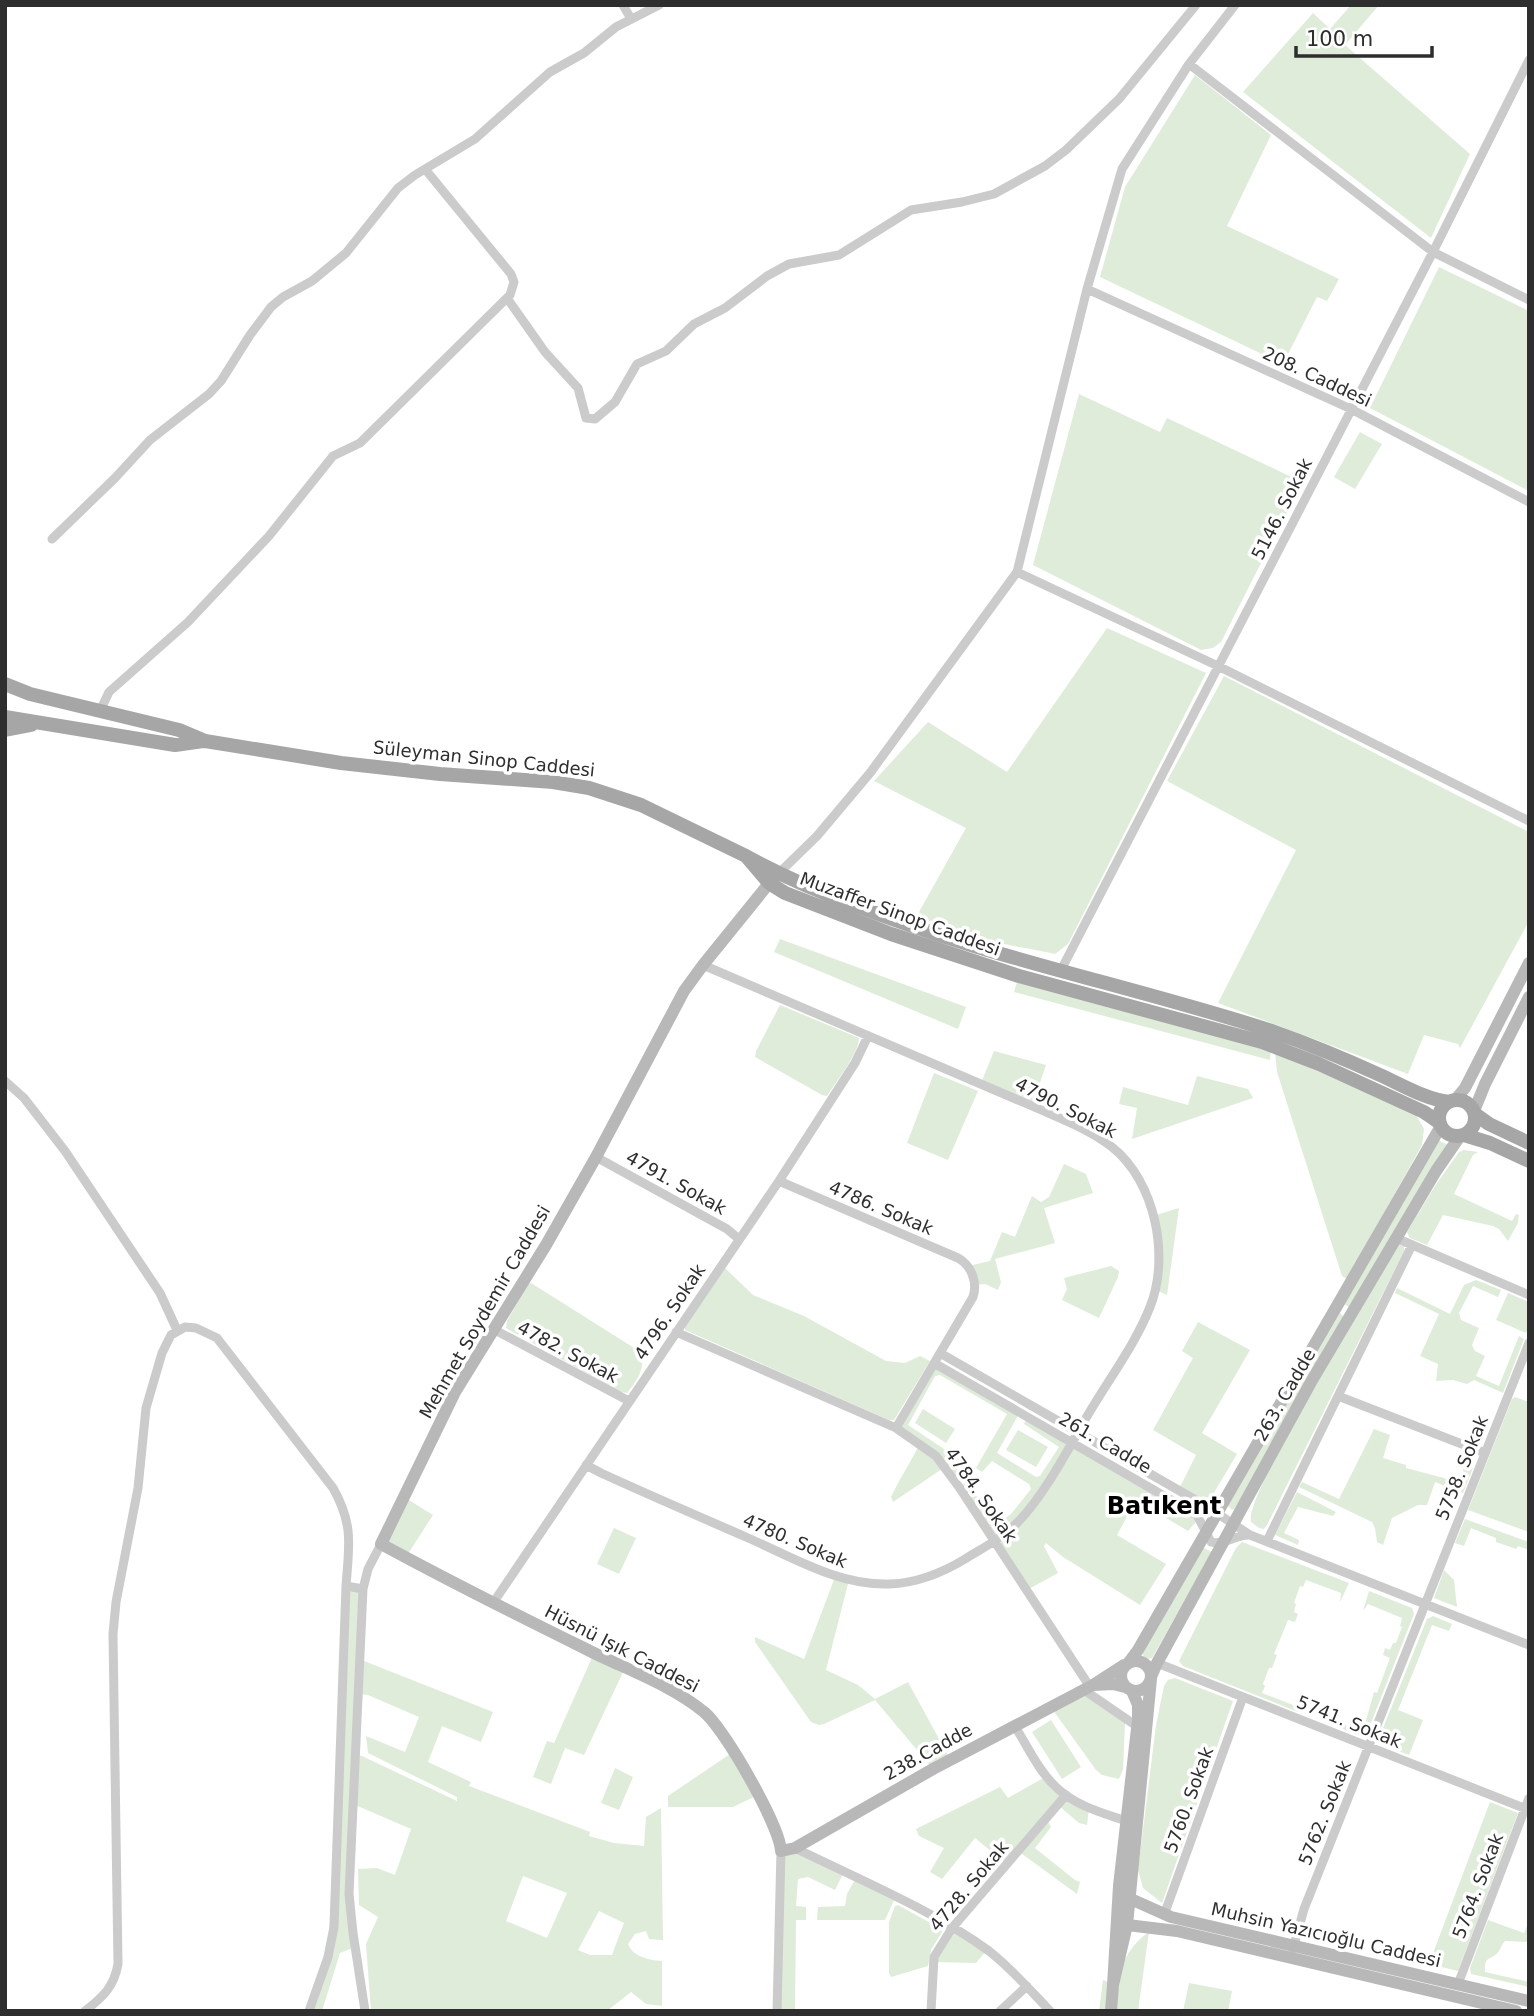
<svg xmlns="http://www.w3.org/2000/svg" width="1534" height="2016" font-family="'DejaVu Sans',sans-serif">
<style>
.green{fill:#dfecda;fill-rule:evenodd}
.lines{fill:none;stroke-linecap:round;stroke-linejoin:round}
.street{stroke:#cbcbcb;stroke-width:9}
.secondary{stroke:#b8b8b8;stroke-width:12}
.primary{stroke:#a6a6a6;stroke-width:14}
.labels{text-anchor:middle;stroke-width:7;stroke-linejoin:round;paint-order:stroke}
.street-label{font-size:18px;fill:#2e2e2e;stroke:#fff}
.district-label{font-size:24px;font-weight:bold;fill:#000;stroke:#fff}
</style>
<rect width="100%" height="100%" fill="#fff"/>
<path class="green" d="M1351,5H1379L1345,45L1470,154L1431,238L1243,92L1313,13L1330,29Z
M1195,75L1271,135L1227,226L1339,279L1327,301L1317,297L1283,364L1100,277L1125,187Z
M1439,267L1529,311V491L1370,408Z
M1079,394L1160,432L1167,418L1302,482L1221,642L1213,648L1201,650L1033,565Z
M1360,432L1382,444L1355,489L1334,477Z
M1107,628L1206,673L1068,944L1055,954C1025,947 936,935 919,912L966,828L874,781L928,722L1007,772Z
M1224,676L1529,832V921L1460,1048L1458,1044L1424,1035L1408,1074L1218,1003L1296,850L1167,781Z
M780,939L966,1007L958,1029L774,952Z
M1019,976L1271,1045L1270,1060L1014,992Z
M780,1005L859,1038C859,1053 836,1082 827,1096L822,1095L755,1057L756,1051Z
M994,1051L1046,1065L1032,1106L981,1083Z
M1275,1052L1416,1115L1424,1129L1422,1145L1347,1279L1342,1276L1277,1072Z
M934,1073L978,1091L948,1160L907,1143Z
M1197,1076L1248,1089L1253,1098L1132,1139L1137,1108L1119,1104L1123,1087L1188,1105Z
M1438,1140L1448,1145L1349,1307L1344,1304Z
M1464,1150L1478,1152L1473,1155L1454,1194L1512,1221L1516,1214L1519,1215L1518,1223L1508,1241L1499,1229L1493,1226L1443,1215L1427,1245L1410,1238L1407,1232L1435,1186L1459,1152Z
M1064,1164L1086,1174L1093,1193L1044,1208L1055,1243L995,1259L1001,1282L998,1290L985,1284L975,1285L968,1266L990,1261L1002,1232L1015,1237L1032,1196L1041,1202L1049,1197Z
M1179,1208L1167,1295L1156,1290L1153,1216Z
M1399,1245L1404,1246V1251L1267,1525L1264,1529L1259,1528L1251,1522C1244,1493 1376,1283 1399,1245Z
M1111,1266L1119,1271L1118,1277L1099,1318L1062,1300L1067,1289L1064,1278Z
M725,1268L753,1295L804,1316L886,1361L905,1363L920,1356L930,1361L894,1420H889L685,1330V1326Z
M1476,1280L1501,1290L1498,1297L1473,1286L1459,1313L1461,1320L1479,1328L1472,1345L1475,1351L1485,1356L1476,1376L1499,1386L1519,1336L1524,1339L1503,1393L1474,1380L1467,1384L1453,1380L1436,1381L1438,1364L1420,1356L1439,1314L1395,1293L1397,1288L1450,1314L1464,1285Z
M531,1283L639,1351C648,1365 637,1381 627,1393L618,1391L506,1328L507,1321L528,1284Z
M1508,1293L1529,1302V1327L1526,1333L1496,1320Z
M1340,1313L1344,1317L1235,1509L1232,1510L1228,1506Z
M1198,1322L1250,1350L1202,1433L1237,1454L1206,1506L1178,1491L1196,1455L1153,1430L1193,1358L1182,1351Z
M934,1363L1020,1412L997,1453L1036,1477L1040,1476L1059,1447L1024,1424L1027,1416L1197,1515V1521L1188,1531L1136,1500L1117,1535L1166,1564L1140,1605L1063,1557L1046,1543L1044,1546L1058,1573L1027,1590L959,1487L965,1483L968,1484L997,1524L1011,1514L1031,1489L1029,1484L992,1461L982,1472L976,1468L1007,1414L940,1375L935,1376L908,1425L962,1461L964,1465L953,1478L945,1467L893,1502L891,1497C900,1478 911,1462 920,1443L896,1428Z
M1515,1397L1529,1402V1532L1468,1510L1512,1399Z
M923,1409L955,1429L946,1443L915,1423Z
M1374,1429L1390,1435L1383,1458L1406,1465V1468L1459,1482L1465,1465L1473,1468L1463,1493L1435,1482L1427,1505H1418L1392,1518L1383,1545L1377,1542L1375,1528L1372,1522L1299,1487L1302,1482L1339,1499Z
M1018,1430L1048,1447L1036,1467L1006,1450Z
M1297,1492L1336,1512L1333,1516L1298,1507L1284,1533L1299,1540L1298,1545L1275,1535Z
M404,1497L433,1515L406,1557L381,1544Z
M1465,1519L1529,1542V1550L1518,1546L1516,1549L1496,1542V1538L1471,1528L1464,1546L1455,1543Z
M614,1528L636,1538L619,1574L597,1564Z
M1242,1542L1349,1583L1340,1602L1341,1593L1306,1580L1303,1587L1300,1586L1294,1603L1296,1604L1294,1612L1298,1614L1295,1622L1288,1620L1274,1654L1277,1655L1272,1668H1269L1263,1684L1265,1686L1262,1693L1298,1707L1302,1700L1298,1712L1183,1666L1179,1661L1236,1548Z
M1202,1547L1212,1552L1152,1658L1146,1659L1142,1653Z
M1444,1570L1454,1580L1457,1607L1434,1598Z
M835,1577L849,1580L826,1670L858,1685L875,1699L908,1682L950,1759L933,1769L875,1700L824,1724L819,1725L811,1722L755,1642V1637L804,1659Z
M346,1586L363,1589L359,1659L493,1712L481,1742L442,1726L428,1762L471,1782L469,1786L590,1832L589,1836L614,1843L644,1846L646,1817L661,1808L663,1940L649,1939L646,1931L635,1934L628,1944C633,1957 649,1960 662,1961V2006L646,2004L631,1992L607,2011H371L366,1944L378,1917L359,1905L358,1869L377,1868L395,1875L411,1829L353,1804L349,1879L355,1947L340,1953L322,2011H309L328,1957ZM358,1694L368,1695L419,1717L405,1752L366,1736L368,1753L457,1797V1801L362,1756L354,1755ZM523,1876L567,1893L547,1938L506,1921ZM599,1911L624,1923L612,1955H590L578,1950Z
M1369,1591L1412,1608L1414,1614L1365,1738L1328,1723L1330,1719L1359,1731L1362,1724H1365L1374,1692L1377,1693L1390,1658L1383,1655L1385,1648L1390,1650L1393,1643H1396L1402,1627L1400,1626L1402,1618L1368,1604L1363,1611Z
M1433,1616L1452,1624L1449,1631L1432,1625L1398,1710L1423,1720L1409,1755L1377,1743L1427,1619Z
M594,1653L625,1668L584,1755L565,1748L551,1784L533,1777L547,1741L554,1743Z
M1175,1678L1233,1701L1162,1903L1143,1888L1138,1870L1156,1725L1164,1686L1168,1680Z
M1087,1695L1125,1723L1123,1769L1119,1779L1102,1775L1096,1770L1053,1710Z
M1051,1720L1081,1767L1062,1779L1032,1732Z
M733,1752L758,1795L733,1807H668V1796Z
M615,1768L633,1777L619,1810L601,1803Z
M1047,1776L1089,1808L1087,1825L1079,1823L1058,1805L1046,1818L1051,1827L1035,1848L1075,1880L1080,1882L1077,1894L1018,1851L1007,1864L975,1838L942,1879L930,1872L944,1848L919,1836L916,1829L1000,1787L1008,1798Z
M1490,1802L1518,1813L1458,1971L1429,1964Z
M788,1850L844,1872L835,1890L808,1877L798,1879L796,1906L806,1907V1920H796L795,2011H777L781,1851Z
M856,1878L895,1898L885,1920H817L818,1907L845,1906L847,1894Z
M898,1905L943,1930L931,1950L928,1966L891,1977L889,1973V1922L895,1906Z
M1488,1920L1524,1933L1529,1921V1942L1505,1941C1502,1944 1501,1948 1499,1951C1491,1962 1484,1954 1485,1972L1529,1982V1987L1471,1974L1470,1968Z
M952,1928L987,1950L976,1963L933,1962Z
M1149,1932L1138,2011H1099L1103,1980L1113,1984C1123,1964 1129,1945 1149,1932Z
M1189,1983L1232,1991L1228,2011H1183Z"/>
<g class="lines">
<path class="street" d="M623,5L631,19
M1189,64L1433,252L1529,300
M1087,289L1351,409L1529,502
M507,298L545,352L578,388L586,418L595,419L615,402L637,364L666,351L694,324L725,308L767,276L789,264L839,255L911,210L962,202L994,194L1045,166L1066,150L1119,99L1196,5
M52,539L115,478L150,440L209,394L221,381L250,335L271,307L283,297L312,281L346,253L398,188L415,175L475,139L550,72L584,53L616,27L659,5
M1017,572L1218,666L1529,821
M100,711L109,692L188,622L269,536L333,456L360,443L510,295L514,282L511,274L425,169
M778,874L817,836L870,773L1017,572L1087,289L1122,169L1189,64L1235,5
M1060,972L1433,252L1529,60
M5,1081L24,1098L65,1151L160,1293L177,1330
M596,1157L727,1229L739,1239
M779,1181L958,1258C971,1265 978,1282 973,1297L896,1428
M1396,1238L1529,1295
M493,1329L629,1401
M676,1332L896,1428L936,1456L959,1487L1090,1687
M934,1363L1197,1515L1211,1542C1224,1546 1236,1534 1250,1535L1206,1506L940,1353
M1338,1396L1485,1453
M586,1465L601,1473C649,1495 698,1516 746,1537C792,1557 839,1586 890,1584C917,1583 942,1573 965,1559C983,1548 1002,1538 1017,1523C1045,1495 1069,1447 1089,1413C1109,1379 1136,1343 1150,1307C1170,1258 1156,1182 1112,1147C1089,1129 1059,1118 1032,1106L703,965
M1250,1535L1529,1645
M1267,1541L1412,1245
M493,1603L779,1181L855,1063L868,1036
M1157,1663L1529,1810
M1084,1690L1138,1727
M1014,1725C1027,1745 1039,1772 1057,1788C1076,1806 1103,1813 1126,1821
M795,1848C858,1879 933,1910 989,1951C1012,1969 1030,1990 1050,2011
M1164,1915L1243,1697
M1293,1949L1304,1909L1529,1343
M1458,1984L1529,1798
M85,2011C103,1997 114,1987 118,1964L113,1634L116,1602L138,1488L146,1408L162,1353L171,1335L185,1327L196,1328L217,1338L333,1488C354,1525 349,1546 346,1586L363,1589
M309,2011L328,1957L334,1927L346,1586
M365,2011L353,1933L349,1894L363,1589L368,1569L381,1544
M777,2011L781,1851
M931,2011L934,1957L952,1928L1066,1795
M1000,2011L1027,1986"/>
<path class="secondary" d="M775,876L703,965L684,991L596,1157L546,1245L455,1392L381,1544C449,1581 517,1615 586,1649C623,1668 672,1685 704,1712C724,1728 780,1826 781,1851L795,1848L933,1769L1093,1685
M1455,1100L1465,1088L1529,963
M1474,1111L1485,1084L1529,997
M1121 1676a15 15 0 1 1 30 0a15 15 0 1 1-30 0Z
M1129,1662L1138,1650L1441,1126
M1124,1665L1093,1685L1113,1684L1125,1687
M1151,1677L1157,1663L1311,1382L1436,1171L1460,1136
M1132,1691L1138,1705V1720L1119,1886L1113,1985L1127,1925L1151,1679
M1124,1896L1171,1917L1529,2001
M1119,1924L1177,1931L1516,2011
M1111,2011L1113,1985"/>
<path class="primary" d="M5,684L30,694L179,730L205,741L341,763L440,774L553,782L589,788L641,805L746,856
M5,717L175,745L203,741
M5,730L31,725
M1439 1118a18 18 0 1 1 36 0a18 18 0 1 1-36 0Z
M1475,1114L1489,1124L1529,1143
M1440,1123L1424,1112L1319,1064L1262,1042L1019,976L891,934L785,893L769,883L746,856C780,875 815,890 852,904C989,958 1133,986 1272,1031C1309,1044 1345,1059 1380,1075C1402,1085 1425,1099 1449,1102
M1464,1135L1490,1143L1529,1161"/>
</g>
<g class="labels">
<g class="street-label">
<text transform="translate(1317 377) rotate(25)" y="6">208. Caddesi</text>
<text transform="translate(1282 509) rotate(-63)" y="6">5146. Sokak</text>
<text transform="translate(484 759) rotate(6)" y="6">Süleyman Sinop Caddesi</text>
<text transform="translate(900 914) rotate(20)" y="6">Muzaffer Sinop Caddesi</text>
<text transform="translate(1066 1108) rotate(27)" y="6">4790. Sokak</text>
<text transform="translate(676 1183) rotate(29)" y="6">4791. Sokak</text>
<text transform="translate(881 1208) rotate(23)" y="6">4786. Sokak</text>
<text transform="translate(485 1312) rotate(-60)" y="6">Mehmet Soydemir Caddesi</text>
<text transform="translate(670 1312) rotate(-56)" y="6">4796. Sokak</text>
<text transform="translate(568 1352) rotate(28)" y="6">4782. Sokak</text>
<text transform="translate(1285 1395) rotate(-60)" y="6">263. Cadde</text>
<text transform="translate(1105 1443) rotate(30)" y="6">261. Cadde</text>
<text transform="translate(1462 1468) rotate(-68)" y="6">5758. Sokak</text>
<text transform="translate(981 1495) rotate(55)" y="6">4784. Sokak</text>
<text transform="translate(795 1541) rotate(23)" y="6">4780. Sokak</text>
<text transform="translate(622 1649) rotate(27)" y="6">Hüsnü Işık Caddesi</text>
<text transform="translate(1349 1722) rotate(22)" y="6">5741. Sokak</text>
<text transform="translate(928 1752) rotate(-29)" y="6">238.Cadde</text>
<text transform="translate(1189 1800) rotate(-70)" y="6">5760. Sokak</text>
<text transform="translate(1325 1813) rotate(-68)" y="6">5762. Sokak</text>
<text transform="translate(969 1886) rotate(-50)" y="6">4728. Sokak</text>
<text transform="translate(1478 1886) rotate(-69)" y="6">5764. Sokak</text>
<text transform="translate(1326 1935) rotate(13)" y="6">Muhsin Yazıcıoğlu Caddesi</text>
</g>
<g class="district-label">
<text x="1164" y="1514">Batıkent</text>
</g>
</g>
<rect width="1534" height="2016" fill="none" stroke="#2e2e2e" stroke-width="14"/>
<path d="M1296 46v10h136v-10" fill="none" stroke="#2e2e2e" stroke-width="3.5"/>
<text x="1306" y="46" font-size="21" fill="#2e2e2e" stroke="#ffffff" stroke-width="5" paint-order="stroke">100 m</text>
</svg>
